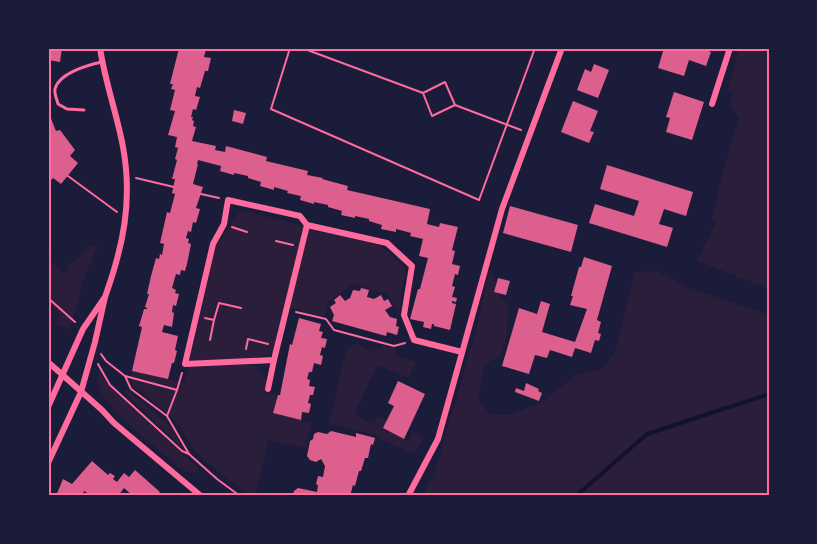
<svg xmlns="http://www.w3.org/2000/svg" width="817" height="544" font-family="Bitter,serif">
<style>
.green{fill:#2a1e3b}
.lines{fill:none;stroke-linecap:round;stroke-linejoin:round}
.stream{stroke:#12122b;stroke-width:4}
.building{fill:#dd5f8e}
.path{stroke:#ff6b9d;stroke-width:2}
.service{stroke:#ff6b9d;stroke-width:3}
.minor{stroke:#ff6b9d;stroke-width:6}
.neatline{fill:none;stroke:#ff6b9d;stroke-width:2}
</style>
<rect width="100%" height="100%" fill="#1b1b3a"/>
<path class="green" d="M740,48H769V289L697,261L716,222L712,220L721,178L739,118L730,103L733,92L727,90Z
M241,210L382,246L406,269L399,312L387,294L353,284L328,302L324,317L285,307L274,353L255,359L254,366L267,381L265,392L278,395L273,413L312,423L306,448L268,440L256,495L259,496H250L205,461L195,452L181,428L174,419L132,385V371L185,383L215,248Z
M93,245L97,248L83,281L70,330L54,323L61,315L48,304V248L52,251L51,263L67,274L69,265L78,259L86,247Z
M490,267L501,298L508,304L507,334L502,354L485,365L478,397L490,415H510L540,403L579,373L600,370L615,353L635,272L657,271L687,287L769,315V496H423L436,468L474,337Z
M356,343L372,352L383,346L396,348L394,356L416,362L408,378L377,365L354,415L374,424L378,416L387,420L383,429L409,441L413,432L424,437L415,454L377,438V435L329,424L346,350Z
M100,371L110,387L199,469C194,474 190,473 184,471C164,454 103,407 98,385C96,380 98,376 100,371Z
M127,389L172,428L184,450L124,392Z"/>
<g class="lines">
<path class="stream" d="M576,496L647,434L769,394"/>
</g>
<path class="building" d="M48,48H62L60,62L48,60Z
M179,48L206,49L204,57L211,58L208,71H205L200,88L197,87L195,96L200,97L196,110L193,109L191,117H193L192,120L194,121L193,126L196,127L192,141L216,146L215,150L225,152L226,146L267,157L266,161L308,171L307,175L323,178L322,179L348,186L347,190L430,209L427,224L439,227L440,223L458,227L452,250L455,251L452,264L460,266L458,275L455,274L452,286L455,287L452,297L457,298L456,302L452,301V303L456,304L450,330L434,326V324H432L431,329L423,327L424,322L410,319L418,289H420L428,258L419,256L423,239L410,236L411,233L396,229V232L381,229L382,225L369,221V219L355,216V218L341,215L342,211L328,207V205L314,202V204L300,200L301,196L287,193L288,191L274,187V190L260,186L261,182L248,178V176L234,173V175L220,171L221,166L198,160L197,164H198L193,184L203,187L196,208L200,209L196,223L193,222L191,232L188,231L186,238L189,239L188,243L191,244L187,264L185,271L181,270L180,275L176,274L172,288L176,290L175,293L179,294L176,306L173,305L172,312L174,313L172,327L164,325L162,332L178,336L175,350L177,351L174,363H172L168,379L132,371L142,327L139,326L144,309H147V308L145,307L149,294H147L151,276L156,258L159,259L160,254L162,255L164,244L160,243L167,212L170,213L175,194L172,193L175,179H172L177,160L175,159L178,148L175,147L177,137L168,135L175,111L170,110L175,90L171,89L173,84H170Z
M664,48H700L711,52L706,66L689,60L684,76L658,68Z
M594,64L609,70L598,98L577,90L585,69L591,72Z
M674,92L704,102L692,140L666,132L670,118L666,117Z
M573,101L598,111L590,131L594,132L589,143L561,132Z
M234,110L246,113L243,124L232,121Z
M48,111L56,131L60,130L75,150L70,156L78,163L61,184L53,178L48,184Z
M607,165L693,192L686,216L664,209L659,224L673,228L667,247L589,223L595,204L634,216L639,201L600,189Z
M510,206L578,225L571,252L503,233Z
M584,257L612,266L597,320L601,322L598,333L601,334L599,341L595,340L591,353L575,348L572,357L550,350L547,358L535,355L529,374L502,366L519,308L537,314L541,301L550,304L542,332L575,342L587,309L570,305L573,296H571L579,267H581Z
M498,278L510,281L506,295L494,292Z
M361,288L369,290L367,297L374,299L381,295L384,301L388,299L392,306L385,310L390,317L397,319L396,326L399,327L397,335L387,332L386,336L332,321L334,315L330,307L336,303L334,300L340,295L345,301L350,298L353,290L360,291Z
M299,318L321,324L319,331L323,332L321,338L327,339L325,348L322,347L320,355L323,356L321,365L314,363L312,372H309L307,379L310,380L309,386L315,387L313,395H310L308,403L311,404L309,413L302,412L301,420L273,413L278,395H280L290,344L292,345Z
M398,381L425,394L404,439L383,428L394,406L388,403Z
M526,383L539,389L538,391L542,393L539,401L515,392L516,388L524,391Z
M331,431L356,437V433L375,438L373,445L371,444L368,458H365L361,471H359L355,486L353,485L350,496H292L294,491L298,488L317,492L318,485L316,484L318,476L323,477L325,466L321,459L316,462L310,460L307,456L310,441L313,439L314,434L318,432L327,434Z
M92,461L108,475L110,473L115,476L113,479L117,482L124,473L129,477L135,470L160,492L157,496H133L124,488L118,496H92L84,491L82,496H56L63,479L72,484Z"/>
<g class="lines">
<path class="path" d="M290,48L271,109L479,200L535,48
M302,48L423,93L432,116L455,105L521,130
M423,93L445,82L455,105
M68,176L117,212
M136,178L174,187
M201,194L219,198
M232,227L247,232
M276,241L293,245
M48,298L75,322
M296,312L326,319L334,330L394,346L405,343
M205,318L214,320L210,340
M214,320L219,303L241,308
M246,349L248,339L268,344
M101,354L106,361L125,376L177,390L182,373
M98,364L110,385L182,451L189,454
M125,376L131,389L167,416L189,454L217,479L240,496
M167,416L177,390"/>
<path class="service" d="M84,110L67,109L58,104C57,99 54,94 55,89C59,73 88,65 102,62"/>
<path class="minor" d="M100,48C105,82 117,114 123,147C133,201 123,247 105,297
M712,104L730,48
M307,225L300,216L228,200L224,224L213,244L185,364L274,360L307,225L387,243L412,266L404,315L414,340L462,352
M48,362L102,410L114,423L201,496
M268,389L274,360
M48,407L83,329L105,297L95,342L81,392L48,463
M408,496L438,439L502,209L562,48"/>
</g>
<rect width="817" height="544" fill="none" stroke="#1b1b3a" stroke-width="99"/>
<rect x="50" y="50" width="718" height="444" class="neatline"/>
</svg>
